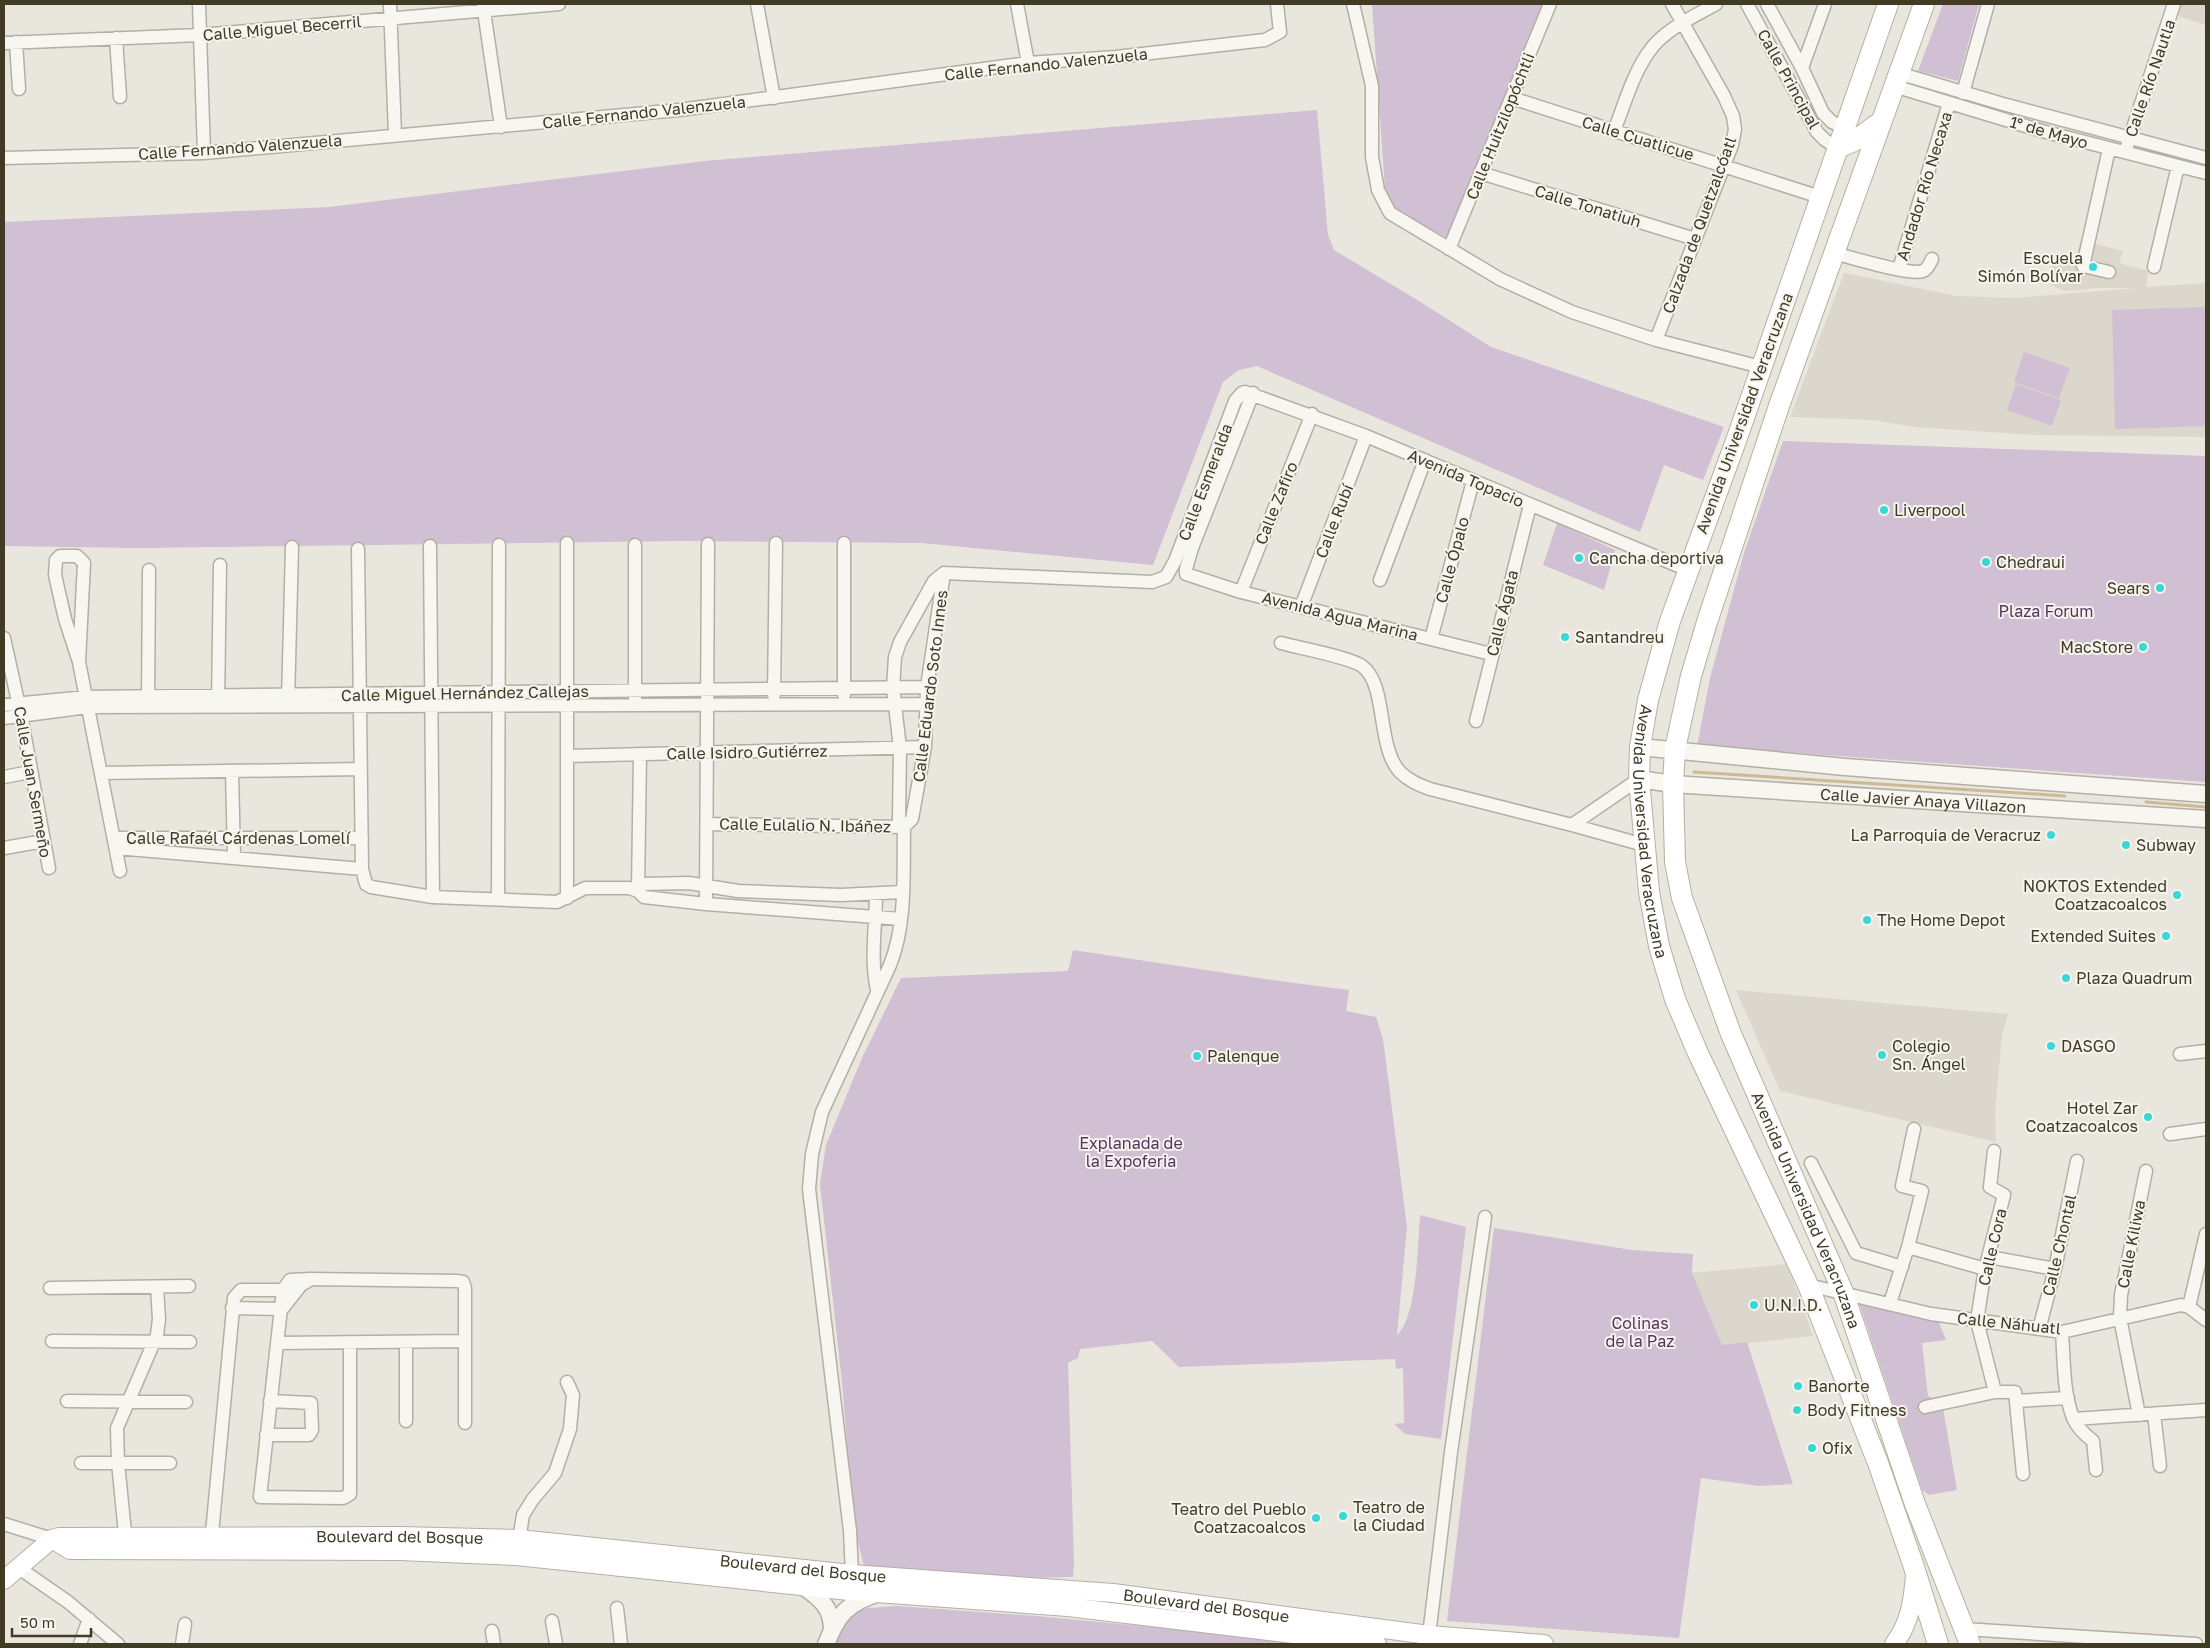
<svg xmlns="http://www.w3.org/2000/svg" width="2210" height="1648" font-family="'Golos Text',sans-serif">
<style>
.built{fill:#dbd7cc}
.green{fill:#d1bfd4}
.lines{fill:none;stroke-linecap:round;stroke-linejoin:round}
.stream{stroke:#ccb996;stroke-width:3}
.minor-casing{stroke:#b3afa3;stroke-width:15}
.tertiary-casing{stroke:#b3afa3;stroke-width:19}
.secondary-casing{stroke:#b3afa3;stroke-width:20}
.primary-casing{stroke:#b6af9d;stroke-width:22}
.minor{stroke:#f7f6f1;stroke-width:12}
.tertiary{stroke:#f7f6f1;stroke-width:16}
.secondary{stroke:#fff;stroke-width:18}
.primary{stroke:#fff;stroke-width:20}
.poi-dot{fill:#39d8d5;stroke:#f6f4ee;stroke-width:2}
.labels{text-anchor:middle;stroke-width:4;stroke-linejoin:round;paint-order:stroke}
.street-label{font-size:16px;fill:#413b26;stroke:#f6f4ee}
.poi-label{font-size:16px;fill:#413b26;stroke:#f6f4ee;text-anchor:start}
.park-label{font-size:16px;fill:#5b325e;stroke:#f6f4ee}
</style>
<rect width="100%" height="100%" fill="#e9e6de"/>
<path class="built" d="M2174,4H2206V25L2171,14Z
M2081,240L2123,251L2119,263L2148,271L2146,287L2206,283V437L2034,435L1914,427L1873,420L1790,417L1844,273L1957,296L2015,298L2137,288H2099L2065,291L2051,285L2052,261H2075Z
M1736,990L2008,1014L2002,1035L1995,1112L1996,1142L1780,1091Z
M1787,1264L1813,1336L1722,1346L1692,1273Z"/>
<path class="green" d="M1372,4H1545L1450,239L1395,212L1385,189Z
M1943,4H1979L1958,81L1918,71Z
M1317,110L1328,235L1334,250L1419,301L1491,347L1724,427L1703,480L1664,465L1640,532L1257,366L1239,370L1223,382L1153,565L922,543L680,541L139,548L4,546V222L329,207L705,161Z
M2206,307V426L2115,429L2112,310Z
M2024,352L2070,368L2059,398L2014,382Z
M2016,384L2061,400L2052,426L2007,410Z
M1783,441L2206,456V782L1697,746L1710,678L1744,553Z
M1557,523L1615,550L1604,590L1543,565Z
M1073,950L1265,979L1349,990L1346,1011L1376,1017L1383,1039L1407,1227L1397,1335C1417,1318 1418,1242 1420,1215L1466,1227L1441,1439L1405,1434L1394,1424L1404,1423L1403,1368L1396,1369L1395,1359L1179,1367L1152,1341L1080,1349L1078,1358L1068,1363L1074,1563L1073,1577L1031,1578L886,1570L864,1566L858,1542L848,1456L842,1382L820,1184L826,1145L862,1058L901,978L1068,971Z
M1494,1228L1632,1250L1693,1254L1692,1273L1722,1345L1747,1342L1793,1484L1759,1486L1701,1478L1679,1638L1447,1621Z
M1858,1300L1935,1313L1946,1340L1922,1343L1928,1396L1942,1402L1957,1490L1929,1495L1922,1490Z
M897,1606L1037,1616L1328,1644H833L843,1623L855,1609Z"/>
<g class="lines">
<path class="stream" d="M1694,772L2065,796
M2146,802L2206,807"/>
<g class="minor-casing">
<path id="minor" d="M199,4L204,153
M390,4L395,135
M483,4L501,127
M757,4L774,98
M1017,4L1028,63
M1353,4L1372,86V157L1378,190L1390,213L1500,279L1572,312L1656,340L1761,367
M1747,4L1817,132L1825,140L1838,148
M1767,4L1802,68L1823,113L1832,122L1846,128
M116,38L120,97
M16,42L19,89
M4,43L200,35L559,4
M1802,68L1825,4
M1898,73L2003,104L2206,158
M1894,86L2042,131L2206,173
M1963,93L1988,4
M1512,98L1820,197
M1614,131C1624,106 1632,76 1648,53C1663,30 1693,17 1716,4
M2127,146L2174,4
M4,158L204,153L679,110L1028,63L1116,57L1265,40L1280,32L1277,4
M1481,173L1695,239
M1449,249L1550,4
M1834,253C1850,257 1911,276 1923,271C1928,269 1930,263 1932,259
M2154,267L2178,166
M1899,269L1949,103
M2109,272L2083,266L2109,149
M1656,340L1732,145L1735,129L1733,116L1724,96L1672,4
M1253,393L1192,548L1186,569V574L1241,592L1491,654
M567,543V898
M430,546L433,897
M358,549L362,869L366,884L371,887L433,897L557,902L585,888H629L638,891L644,897L706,904L901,919
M1380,580L1425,460
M1241,592L1312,414
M1301,607L1366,436
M4,638L21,715L49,868
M1431,639L1473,481
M1281,643C1299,648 1349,657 1362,666C1388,685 1376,746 1400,772C1409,781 1419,785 1430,789L1572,825L1644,845
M79,662L84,563L77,556H60L56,560L55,575L65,619L79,662L120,871
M774,695L776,543
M844,695V543
M635,698V545
M288,702L292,547
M218,703L220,565
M4,705L86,697L927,687
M148,705L149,570
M4,718L88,707L926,704
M1476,721L1530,505
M568,756L925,747
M232,771L234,858
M101,773L360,769
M4,777L30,772
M707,824L904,827
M1572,825L1639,779
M904,827L912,819L925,747L927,687L944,573
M114,838H362
M4,848L44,841
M116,848L362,869
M638,891L643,884L689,883L738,891L841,895L902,892
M638,891L640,754
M876,894C876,926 870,958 877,990
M498,899L499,545
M706,904L708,544
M2180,1054L2206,1051
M2170,1134L2206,1129
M1994,1151L1990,1187L2004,1195L1985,1269L1977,1321L1995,1392
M1811,1163L1856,1253L1902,1267
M1908,1247L1985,1269
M1989,1257L2055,1269
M311,1279L290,1280L283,1290L260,1497L343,1498L350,1494V1342
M1808,1285L1931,1314L2062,1332L2181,1305L2189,1307L2206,1320
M50,1288L189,1286
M1890,1303L1908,1247L1922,1191L1902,1186L1914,1129
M2189,1307L2206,1234
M232,1308L282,1309L301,1285L311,1279L457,1281L463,1282L465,1288V1423
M2039,1329L2055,1269L2077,1161
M2062,1332C2064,1359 2063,1392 2073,1418C2077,1427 2085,1435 2093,1441L2096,1470
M52,1341L190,1342
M406,1342V1421
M278,1343L465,1341
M67,1401L186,1402
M2016,1401L2068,1398
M1925,1407L1995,1392H2015L2023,1474
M2154,1414L2160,1466
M2139,1415L2120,1318L2121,1295L2146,1171
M2074,1419L2206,1410
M266,1435H309L312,1430L311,1403L270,1401
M81,1463H170
M4,1524L52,1539
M126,1543L118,1463L117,1428L157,1335L159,1319L157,1287
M211,1544L234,1298L241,1290H283
M518,1546L523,1515L533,1499L555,1473L570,1429L573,1395L567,1382
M19,1568L68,1602L118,1644
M852,1574L850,1531L809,1189L812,1154L822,1112L890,965C907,923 903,872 904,827L899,819L900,748L893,688L895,657L900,642L934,581L944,573L1152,582L1166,577L1175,561L1235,401L1242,393L1245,392L1366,436L1688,570
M617,1608L621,1644
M552,1621L556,1644
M1964,1629L2196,1644
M492,1631L494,1644
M80,1644L89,1619
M182,1644L185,1624
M1428,1644L1451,1452L1485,1217"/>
</g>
<g class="tertiary-casing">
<g id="tertiary">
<path d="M1640,747L1845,767L2206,794"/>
<path id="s1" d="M1639,779L1673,784L2206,819"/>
<path d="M804,1587C821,1599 832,1608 832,1630"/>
<path d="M826,1644C838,1614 847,1603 879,1593"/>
</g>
</g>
<g class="secondary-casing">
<g id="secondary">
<path d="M52,1539L70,1550L400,1551L516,1556L849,1591L1068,1607L1377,1644"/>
<path id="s2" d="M4,1580L52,1539L59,1537L400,1536L519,1539L852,1574L1113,1593L1429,1635L1544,1644"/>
<path d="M1894,1644C1910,1623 1913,1601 1915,1575"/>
</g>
</g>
<g class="primary-casing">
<g id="primary">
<path id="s3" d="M1888,4L1737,438L1670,621L1648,700L1640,747L1639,779L1649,892L1659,946L1675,999L1697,1051L1808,1285L1878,1463L1913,1564L1938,1644"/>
<path id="s4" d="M1924,4L1779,406L1707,622L1691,676L1675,749L1673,784L1675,862L1682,898L1731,1034L1843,1292L1915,1504L1970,1644"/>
<path d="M1838,148L1856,140L1876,125"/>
</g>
</g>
<use href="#minor" class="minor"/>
<use href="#tertiary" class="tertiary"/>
<use href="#secondary" class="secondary"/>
<use href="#primary" class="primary"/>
</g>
<g class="poi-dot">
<circle cx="2093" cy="267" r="5"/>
<circle cx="1884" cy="510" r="5"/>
<circle cx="1579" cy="558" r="5"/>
<circle cx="1986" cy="562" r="5"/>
<circle cx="2160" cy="588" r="5"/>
<circle cx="1565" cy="637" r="5"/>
<circle cx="2143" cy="647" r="5"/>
<circle cx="2051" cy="835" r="5"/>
<circle cx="2126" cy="845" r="5"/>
<circle cx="2177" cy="895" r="5"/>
<circle cx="1867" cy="920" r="5"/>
<circle cx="2166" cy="936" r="5"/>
<circle cx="2066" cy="978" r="5"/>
<circle cx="2051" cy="1046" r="5"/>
<circle cx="1882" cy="1055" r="5"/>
<circle cx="1197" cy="1056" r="5"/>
<circle cx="2148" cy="1117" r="5"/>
<circle cx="1754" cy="1305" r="5"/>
<circle cx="1798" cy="1386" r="5"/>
<circle cx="1797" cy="1410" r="5"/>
<circle cx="1812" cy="1448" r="5"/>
<circle cx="1343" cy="1516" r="5"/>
<circle cx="1316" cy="1518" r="5"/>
</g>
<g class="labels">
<g class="street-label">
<text transform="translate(282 28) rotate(-5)" y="6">Calle Miguel Becerril</text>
<text transform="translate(1046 64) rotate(-6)" y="6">Calle Fernando Valenzuela</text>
<text transform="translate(2150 78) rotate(-71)" y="6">Calle Río Nautla</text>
<text transform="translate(1789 79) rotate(61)" y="6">Calle Principal</text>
<text transform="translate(644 112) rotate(-6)" y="6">Calle Fernando Valenzuela</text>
<text transform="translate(1500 126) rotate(-68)" y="6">Calle Huitzilopóchtli</text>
<text transform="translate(2049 132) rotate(16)" y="6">1° de Mayo</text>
<text transform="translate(1638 138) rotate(17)" y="6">Calle Cuatlicue</text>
<text transform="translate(240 147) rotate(-4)" y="6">Calle Fernando Valenzuela</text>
<text transform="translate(1924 186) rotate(-73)" y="6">Andador Río Necaxa</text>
<text transform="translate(1588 206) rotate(17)" y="6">Calle Tonatiuh</text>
<text transform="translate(1699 225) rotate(-70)" y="6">Calzada de Quetzalcóatl</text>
<text transform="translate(1744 413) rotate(-70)" y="6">Avenida Universidad Veracruzana</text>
<text transform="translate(1466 478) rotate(23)" y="6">Avenida Topacio</text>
<text transform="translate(1205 482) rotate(-69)" y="6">Calle Esmeralda</text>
<text transform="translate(1276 503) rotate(-68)" y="6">Calle Zafiro</text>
<text transform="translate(1334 521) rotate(-69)" y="6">Calle Rubí</text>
<text transform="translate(1452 560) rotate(-75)" y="6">Calle Ópalo</text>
<text transform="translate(1502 613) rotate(-76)" y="6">Calle Ágata</text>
<text transform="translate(1340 616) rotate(14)" y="6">Avenida Agua Marina</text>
<text transform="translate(930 686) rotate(-83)" y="6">Calle Eduardo Soto Innes</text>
<text transform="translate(465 693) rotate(-1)" y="6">Calle Miguel Hernández Callejas</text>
<text transform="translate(747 752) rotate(-1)" y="6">Calle Isidro Gutiérrez</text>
<text transform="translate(33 782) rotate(80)" y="6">Calle Juan Sermeño</text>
<text dy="6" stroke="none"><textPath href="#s1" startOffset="285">Calle Javier Anaya Villazon</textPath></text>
<text transform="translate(805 825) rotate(1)" y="6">Calle Eulalio N. Ibáñez</text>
<text dy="6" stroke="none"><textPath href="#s3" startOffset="869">Avenida Universidad Veracruzana</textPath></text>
<text x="238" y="844">Calle Rafaél Cárdenas Lomelí</text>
<text dy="6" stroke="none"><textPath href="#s4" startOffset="1272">Avenida Universidad Veracruzana</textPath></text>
<text transform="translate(2131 1244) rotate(-79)" y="6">Calle Kiliwa</text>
<text transform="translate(2059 1245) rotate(-77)" y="6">Calle Chontal</text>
<text transform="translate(1992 1247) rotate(-77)" y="6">Calle Cora</text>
<text transform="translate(2009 1323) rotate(6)" y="6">Calle Náhuatl</text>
<text dy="6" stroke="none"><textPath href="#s2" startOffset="411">Boulevard del Bosque</textPath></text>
<text dy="6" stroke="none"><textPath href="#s2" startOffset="816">Boulevard del Bosque</textPath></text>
<text dy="6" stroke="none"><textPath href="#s2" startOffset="1221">Boulevard del Bosque</textPath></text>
</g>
<g class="poi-label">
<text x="2083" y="264" text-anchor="end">Escuela<tspan x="2083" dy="18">Simón Bolívar</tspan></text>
<text x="1894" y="516">Liverpool</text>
<text x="1589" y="564">Cancha deportiva</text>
<text x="1996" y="568">Chedraui</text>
<text x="2150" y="594" text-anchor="end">Sears</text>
<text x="1575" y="643">Santandreu</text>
<text x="2133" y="653" text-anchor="end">MacStore</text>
<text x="2041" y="841" text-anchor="end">La Parroquia de Veracruz</text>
<text x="2136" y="851">Subway</text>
<text x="2167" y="892" text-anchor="end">NOKTOS Extended<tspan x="2167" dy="18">Coatzacoalcos</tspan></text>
<text x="1877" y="926">The Home Depot</text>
<text x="2156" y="942" text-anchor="end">Extended Suites</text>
<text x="2076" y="984">Plaza Quadrum</text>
<text x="1892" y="1052">Colegio<tspan x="1892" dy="18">Sn. Ángel</tspan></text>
<text x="2061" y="1052">DASGO</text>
<text x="1207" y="1062">Palenque</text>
<text x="2138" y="1114" text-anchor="end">Hotel Zar<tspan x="2138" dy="18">Coatzacoalcos</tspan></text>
<text x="1764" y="1311">U.N.I.D.</text>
<text x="1808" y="1392">Banorte</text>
<text x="1807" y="1416">Body Fitness</text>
<text x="1822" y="1454">Ofix</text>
<text x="1353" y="1513">Teatro de<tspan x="1353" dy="18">la Ciudad</tspan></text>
<text x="1306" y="1515" text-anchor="end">Teatro del Pueblo<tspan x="1306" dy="18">Coatzacoalcos</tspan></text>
</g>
<g class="park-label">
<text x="2046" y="617">Plaza Forum</text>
<text x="1131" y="1149">Explanada de<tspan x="1131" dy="18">la Expoferia</tspan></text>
<text x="1640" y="1329">Colinas<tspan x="1640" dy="18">de la Paz</tspan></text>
</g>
</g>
<rect width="2210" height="1648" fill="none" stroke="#413b26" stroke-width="10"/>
<path d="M12 1628v8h79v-8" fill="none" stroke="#413b26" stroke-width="2.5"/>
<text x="20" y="1628" font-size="15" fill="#413b26" stroke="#f6f4ee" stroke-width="4" paint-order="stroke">50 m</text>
</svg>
